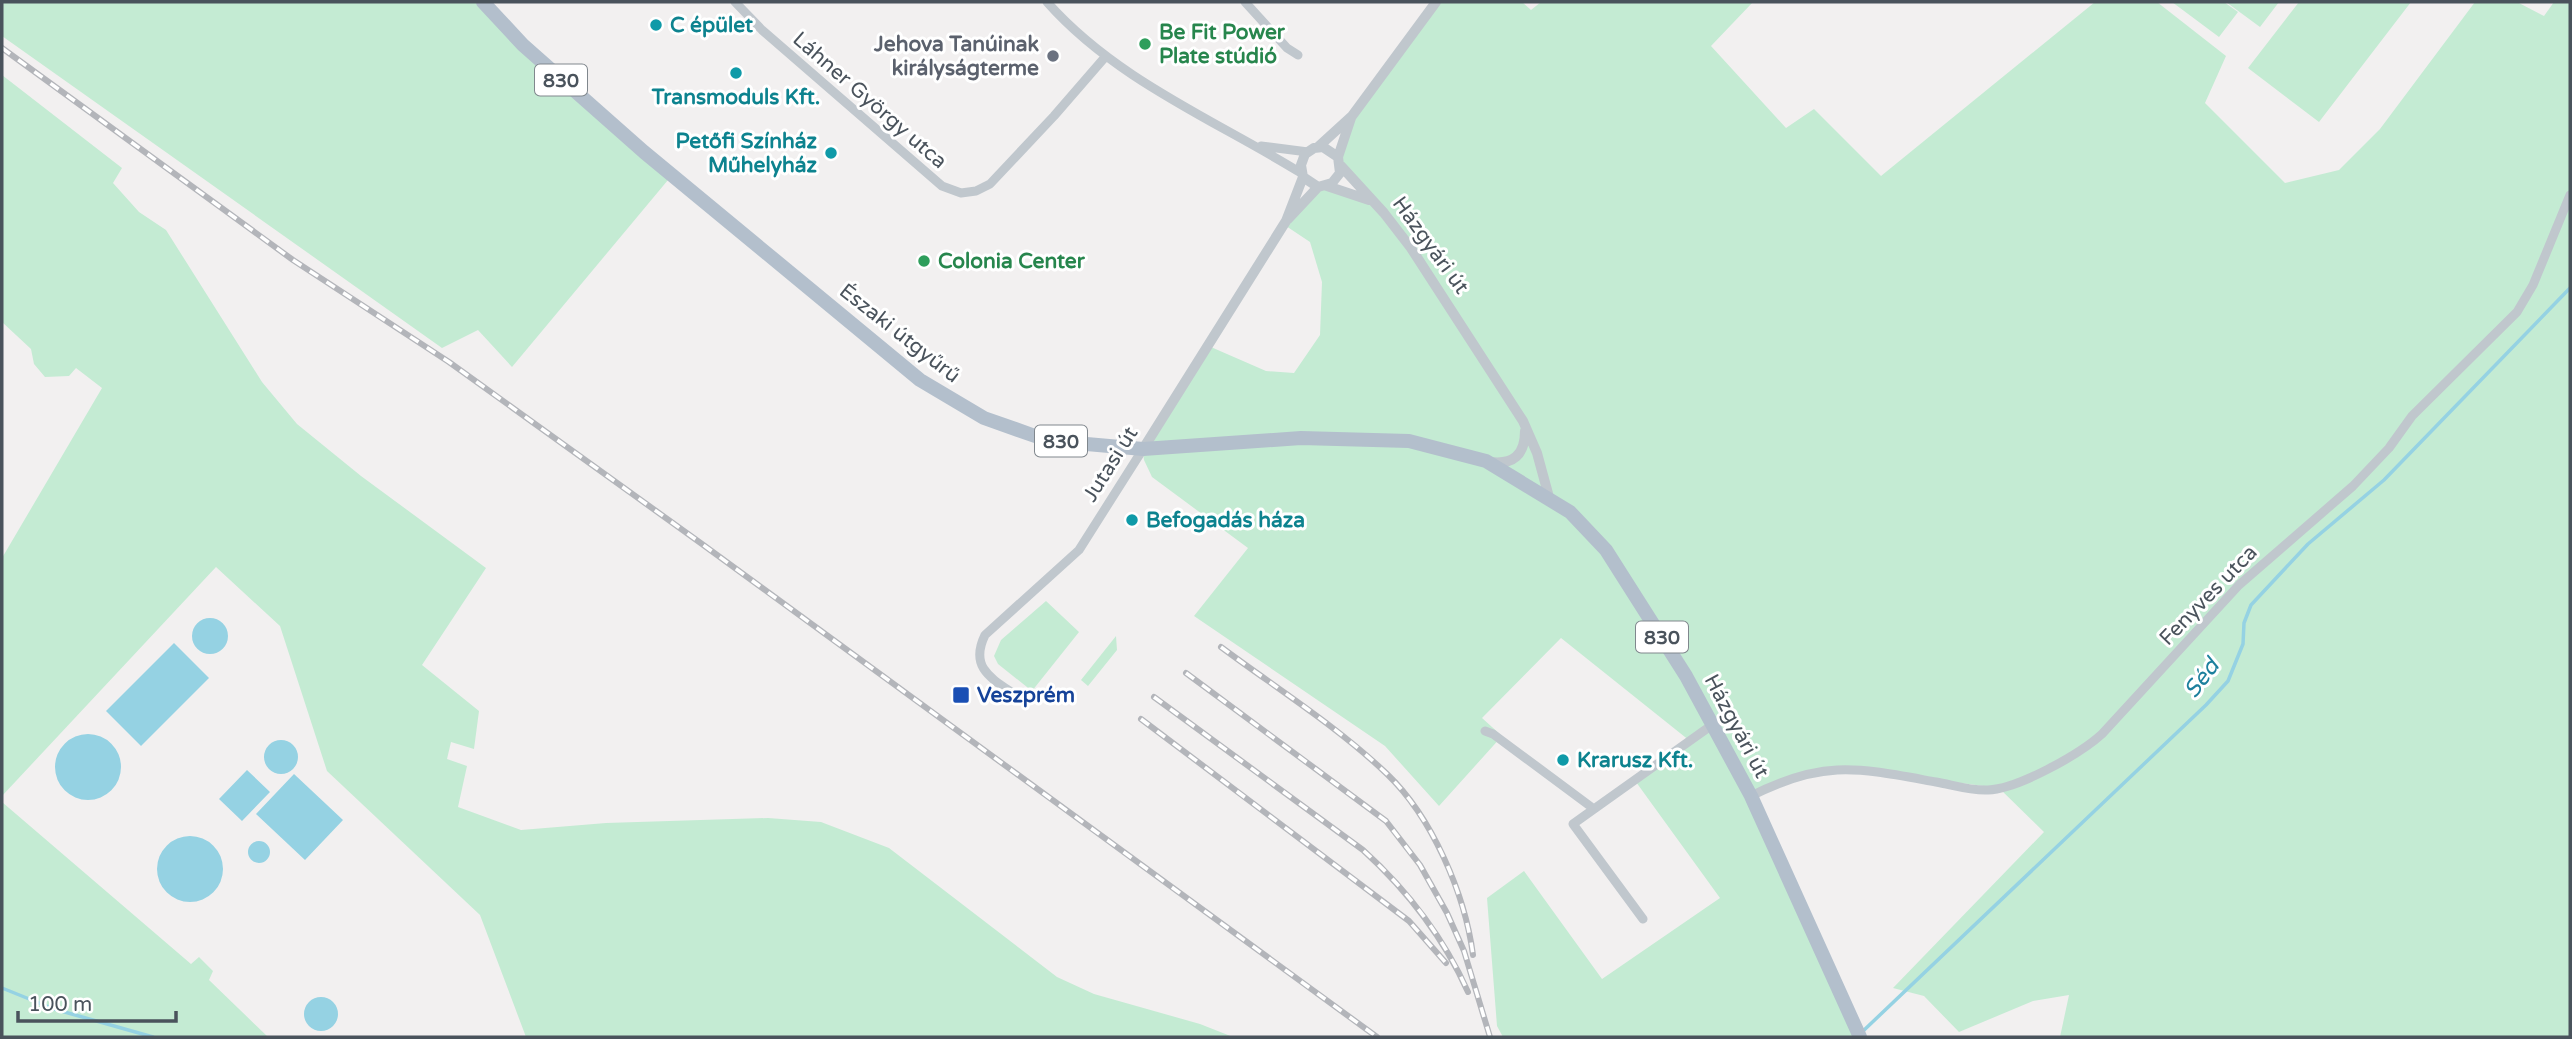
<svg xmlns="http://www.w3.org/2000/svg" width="2572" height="1039" font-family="'Varela Round',sans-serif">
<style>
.green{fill:#c4ebd3}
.water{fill:#95d2e3}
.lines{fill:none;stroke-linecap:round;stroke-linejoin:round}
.stream{stroke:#95d2e3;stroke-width:3.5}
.minor{stroke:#c0c7cd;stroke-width:9}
.tertiary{stroke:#c0c7cd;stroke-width:10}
.primary{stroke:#b3bfcc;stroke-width:14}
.rail-casing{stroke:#b3b5ba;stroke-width:6}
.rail{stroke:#fff;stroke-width:3.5;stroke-dasharray:10;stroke-linecap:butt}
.culture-dot{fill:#0f9aa8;stroke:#fff;stroke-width:2.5}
.leisure-dot{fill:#2e9e5b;stroke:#fff;stroke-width:2.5}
.worship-dot{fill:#6b7280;stroke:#fff;stroke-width:2.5}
.transit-dot{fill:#1a4fb4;stroke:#fff;stroke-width:2.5}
.labels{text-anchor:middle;stroke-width:6;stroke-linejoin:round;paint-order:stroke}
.shield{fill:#fff;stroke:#80878d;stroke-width:2}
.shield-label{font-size:19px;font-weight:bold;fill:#4a535c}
.culture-label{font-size:21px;font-weight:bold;fill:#0d838f;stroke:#fff;text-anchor:start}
.leisure-label{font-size:21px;font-weight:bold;fill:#27864d;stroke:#fff;text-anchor:start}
.worship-label{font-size:21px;font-weight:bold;fill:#5b616d;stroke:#fff;text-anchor:end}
.street-label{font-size:21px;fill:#4a535c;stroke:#fff}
.transit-label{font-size:21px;font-weight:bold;fill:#164399;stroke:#fff;text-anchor:start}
.water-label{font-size:23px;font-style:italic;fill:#1c809d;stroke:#fff}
</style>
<rect width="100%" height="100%" fill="#f2f0f0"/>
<path class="green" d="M2,2H486L673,174L512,367L478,330L442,348L2,36Z
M1433,2H1522L1531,10L1541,2H1753L1711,46L1786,128L1814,109L1881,176L2095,2H2157L2226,56L2205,103L2285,183L2339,170L2380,129L2475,2H2517L2544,16L2554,2H2570V1037H2060L2069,995L2033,1001L1959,1032L1924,996L1893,988L2044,832L1999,788L1838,767L1749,795L1860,1037H1503L1497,1026L1487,898L1524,871L1602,979L1720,898L1636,782L1690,741L1561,638L1482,718L1502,736L1439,806L1385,746L1194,616L1248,548L1152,477L1144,460L1142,446L1204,344L1266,371L1294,373L1320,335L1322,282L1310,242L1283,224L1319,188L1366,200L1339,157L1358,106Z
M2172,2H2224L2238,12L2219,37Z
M2226,2H2279L2260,27Z
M2299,2H2411L2319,122L2248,68Z
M2,75L122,168L113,183L139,212L166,230L262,382L297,424L361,476L486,568L422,665L479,711L474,749L451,742L447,759L467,766L458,807L521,830L606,823L768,818L821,822L889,848L1057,977L1094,994L1200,1024L1233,1037H526L480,915L327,771L280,626L216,567L2,796V558L102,388L76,368L69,376L45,377L34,364L31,349L2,322Z
M1046,601L1079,632L1032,691L998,664L994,656L1001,640Z
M1116,636L1117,650L1088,686L1081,680Z
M2,802L191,964L199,957L213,971L209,980L268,1037H2Z"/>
<path class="water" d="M192 636a18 18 0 1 1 36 0a18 18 0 1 1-36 0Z
M174,643L209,678L141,746L106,711Z
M55 767a33 33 0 1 1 66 0a33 33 0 1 1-66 0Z
M264 757a17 17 0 1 1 34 0a17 17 0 1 1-34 0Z
M247,770L270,792L242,821L219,799Z
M294,774L343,820L305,860L256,814Z
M157 869a33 33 0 1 1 66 0a33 33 0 1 1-66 0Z
M248 852a11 11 0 1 1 22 0a11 11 0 1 1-22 0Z
M304 1014a17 17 0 1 1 34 0a17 17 0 1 1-34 0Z"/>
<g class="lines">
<path class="stream" d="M2,988L54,1009L153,1037
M1862,1032L2206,705L2228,681L2243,644L2244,623L2251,605L2308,544L2384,480L2570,288"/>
<path class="minor" d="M735,2L762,30L942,186L961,193L976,191L990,184L1054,116L1106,56
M1047,2C1116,80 1215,120 1301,173
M1245,2L1287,48L1298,55
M1261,146L1308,152
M1020,698C995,680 968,670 985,635L1079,550L1143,449
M1485,731L1493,734L1594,809L1712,725
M1751,796C1824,759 1858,768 1936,782C1953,785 1971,791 1988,790C2018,789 2080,754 2102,734L2239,585L2353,486L2389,448L2412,416L2517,312L2533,285L2570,195
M1594,809L1573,824L1643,919"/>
<path class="tertiary" d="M1318,147L1352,116L1436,2
M1338,157L1351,118
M1341,166L1384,213L1411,248L1523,421L1537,453L1549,497
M1327,186L1369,200
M1288,219L1318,187
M1143,449L1286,221L1303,177L1301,165L1305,154L1314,148L1323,147L1338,157L1340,173L1332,183L1318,187L1303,177
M1490,462C1513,465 1525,455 1525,431"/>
<path class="primary" d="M483,2L523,45L644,152L920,380L984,418L1035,436L1064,442L1143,449L1301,438L1409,441L1486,461L1570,512L1606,550L1686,676L1751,796L1860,1037"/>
<g class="rail-casing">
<path id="rail" d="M2,48L293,260L449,362L702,544L1377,1037
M1221,647C1276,688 1337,726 1387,774C1432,817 1465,894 1473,955
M1186,673L1386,821L1420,865L1447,913L1464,951L1490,1037
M1154,697L1363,850C1408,891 1443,936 1468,992
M1141,719L1409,921L1446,963"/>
</g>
<use href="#rail" class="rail"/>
</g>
<g class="culture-dot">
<circle cx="656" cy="25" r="7"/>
<circle cx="736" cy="73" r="7"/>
<circle cx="831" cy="153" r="7"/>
<circle cx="1132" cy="520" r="7"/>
<circle cx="1563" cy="760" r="7"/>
</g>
<g class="leisure-dot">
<circle cx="1145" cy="44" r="7"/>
<circle cx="924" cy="261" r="7"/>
</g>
<circle class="worship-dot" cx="1053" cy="56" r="7"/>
<rect class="transit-dot" x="952" y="686" width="18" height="18" rx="3.5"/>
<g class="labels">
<g class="shield">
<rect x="535" y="64.5" width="52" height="31" rx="5"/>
<rect x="1035" y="425.5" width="52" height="31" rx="5"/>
<rect x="1636" y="621.5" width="52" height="31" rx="5"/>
</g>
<g class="shield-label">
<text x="561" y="87">830</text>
<text x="1061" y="448">830</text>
<text x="1662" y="644">830</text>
</g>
<g class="culture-label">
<text x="670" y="32">C épület</text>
<text x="736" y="104" text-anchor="middle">Transmoduls Kft.</text>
<text x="817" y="148" text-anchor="end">Petőfi Színház<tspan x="817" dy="24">Műhelyház</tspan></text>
<text x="1146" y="527">Befogadás háza</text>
<text x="1577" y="767">Krarusz Kft.</text>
</g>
<g class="leisure-label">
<text x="1159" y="39">Be Fit Power<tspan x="1159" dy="24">Plate stúdió</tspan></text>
<text x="938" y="268">Colonia Center</text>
</g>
<g class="worship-label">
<text x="1039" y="51">Jehova Tanúinak<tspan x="1039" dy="24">királyságterme</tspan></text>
</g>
<g class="street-label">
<text transform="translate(870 100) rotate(41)" y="7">Láhner György utca</text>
<text transform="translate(1431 245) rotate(54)" y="7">Házgyári út</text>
<text transform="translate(900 333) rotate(38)" y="7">Északi útgyűrű</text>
<text transform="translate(1110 464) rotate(-58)" y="7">Jutasi út</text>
<text transform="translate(2208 595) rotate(-46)" y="7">Fenyves utca</text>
<text transform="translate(1737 726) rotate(62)" y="7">Házgyári út</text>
</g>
<g class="transit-label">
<text x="977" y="702">Veszprém</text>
</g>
<g class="water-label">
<text transform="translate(2201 678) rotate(-53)" y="8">Séd</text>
</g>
</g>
<rect width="2572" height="1039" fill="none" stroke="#4a535c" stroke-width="7"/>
<path d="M18 1011v10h158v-10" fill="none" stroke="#4a535c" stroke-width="3.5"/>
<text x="28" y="1011" font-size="21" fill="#4a535c" stroke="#ffffff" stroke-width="5" paint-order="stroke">100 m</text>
</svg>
